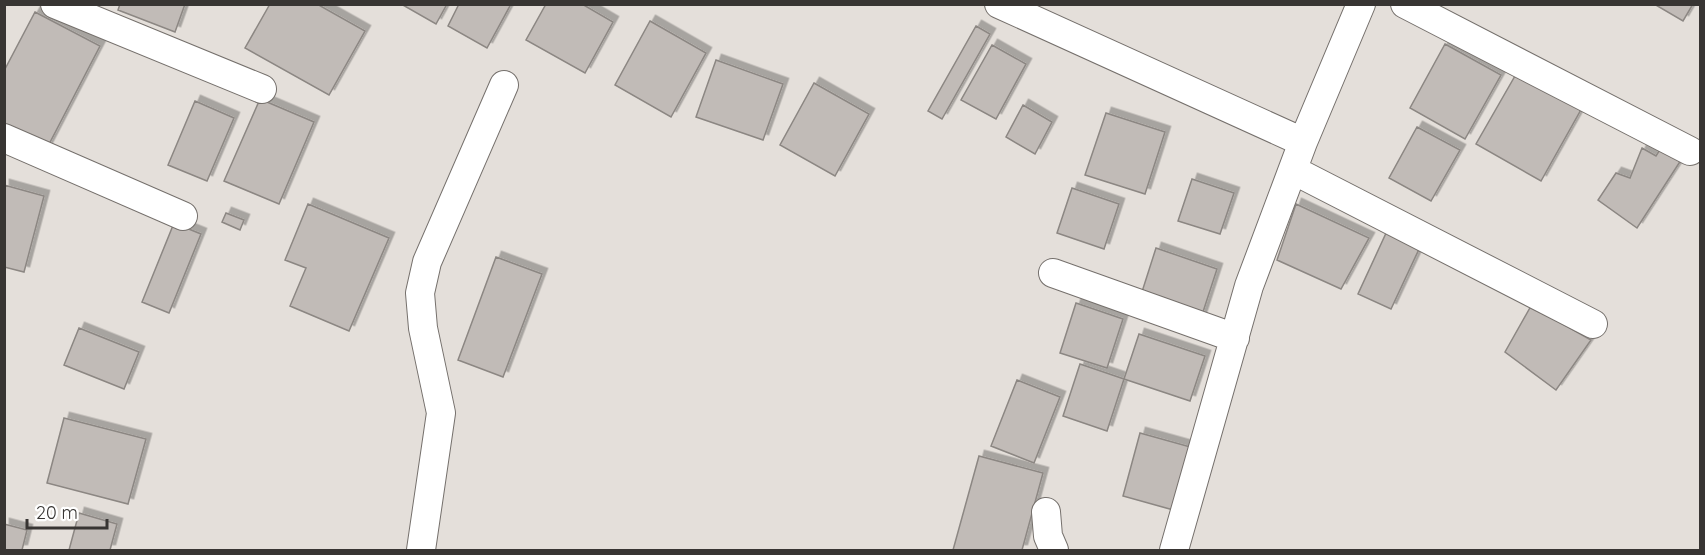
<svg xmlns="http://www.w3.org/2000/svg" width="1705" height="555" font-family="Quicksand,sans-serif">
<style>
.building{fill:#c1bbb7;stroke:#8c8783;stroke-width:1.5;filter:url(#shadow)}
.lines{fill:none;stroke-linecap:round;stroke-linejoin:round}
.street-casing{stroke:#75706c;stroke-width:30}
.street{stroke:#fff;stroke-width:28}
</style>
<defs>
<filter id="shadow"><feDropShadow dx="5.5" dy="-5.5" stdDeviation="0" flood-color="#0004"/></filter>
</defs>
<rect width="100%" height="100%" fill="#e4dfda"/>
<path class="building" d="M120,4H185L175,32L118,10Z
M270,4H317L365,31L329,95L245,48Z
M401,4H447L436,24Z
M459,4H511L487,48L448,26Z
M546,4H582L613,22L585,73L526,40Z
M1654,4H1693L1683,21Z
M35,12L100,46L47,148L4,127V71Z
M650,21L706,53L671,117L615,85Z
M976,26L990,34L942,119L928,111Z
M1445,44L1501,75L1465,139L1410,108Z
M992,45L1026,64L996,119L961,100Z
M716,60L783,84L763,140L696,117Z
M1519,69L1583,106L1541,181L1476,144Z
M814,83L869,114L835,176L780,145Z
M260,99L314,122L279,204L224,181Z
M195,101L234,118L207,181L168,165Z
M1023,105L1052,122L1035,154L1006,137Z
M1106,113L1165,132L1145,194L1085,175Z
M1417,127L1460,150L1431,201L1389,178Z
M1642,148L1656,156L1661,148L1683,157L1637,228L1598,200L1616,173L1630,178Z
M1192,179L1234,193L1220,234L1178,221Z
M4,185L44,196L24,272L4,267Z
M1072,188L1119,204L1104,249L1057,233Z
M308,204L389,238L349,331L290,306L306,268L285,260Z
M1296,204L1369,238L1341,289L1277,260Z
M226,213L244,220L240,230L222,222Z
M174,223L201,234L169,313L142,302Z
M1387,231L1420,247L1391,309L1358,294Z
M1156,248L1217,269L1201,318L1140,298Z
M496,257L542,274L503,377L458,360Z
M1076,303L1123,319L1107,368L1060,353Z
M1531,306L1591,340L1556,390L1505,352Z
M79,328L139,352L124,389L64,365Z
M1139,334L1205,356L1190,401L1124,379Z
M1080,364L1124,379L1107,431L1063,416Z
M1017,380L1060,397L1034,463L991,446Z
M64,418L146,439L128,504L47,483Z
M1140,433L1194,448L1177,511L1123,496Z
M979,456L1043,473L1022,550H953Z
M79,513L117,524L110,550H69Z
M4,524L27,530L22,550H4Z"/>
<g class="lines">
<g class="street-casing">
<path id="street" d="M55,4L262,89
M999,4L1303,142
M1405,4L1690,151
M4,138L183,216
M1293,170L1593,324
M1053,273L1235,338
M1046,512L1048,536L1054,550
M421,550L441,413L423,328L420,293L427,262L504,85
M1174,550L1249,286L1303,142L1361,4"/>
</g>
<use href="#street" class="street"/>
</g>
<rect width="1705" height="555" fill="none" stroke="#383533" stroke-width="12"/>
<path d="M27 519v9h80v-9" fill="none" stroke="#383533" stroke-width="3"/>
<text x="36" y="519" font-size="18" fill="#383533" stroke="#ffffff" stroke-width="4.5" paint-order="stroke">20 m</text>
</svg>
